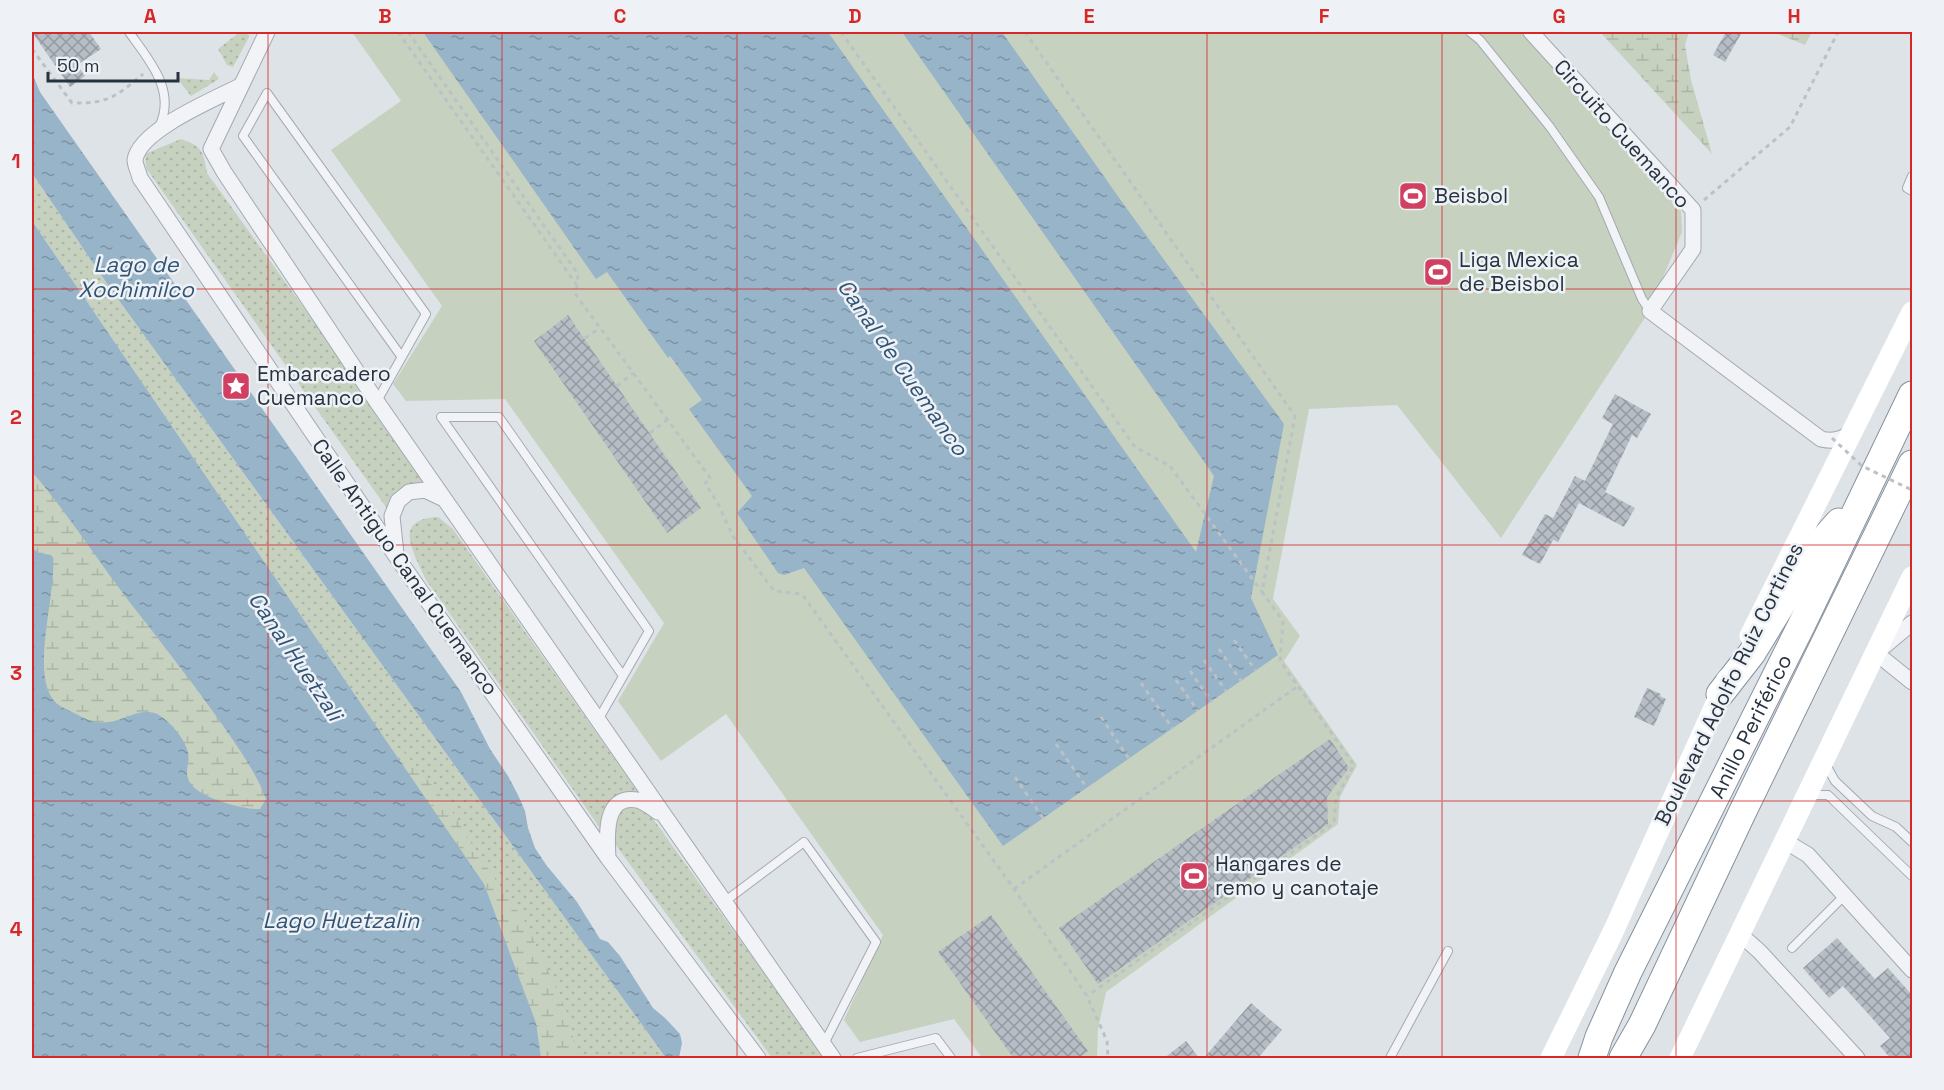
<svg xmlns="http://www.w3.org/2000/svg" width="1944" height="1090" font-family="'Space Grotesk',sans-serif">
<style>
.grass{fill:url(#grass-dots)}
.wetland{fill:url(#wetland-marsh)}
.pitch{fill:#c6d2bf}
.water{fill:url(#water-ripples)}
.building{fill:url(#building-cross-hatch)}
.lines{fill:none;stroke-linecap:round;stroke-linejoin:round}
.lane-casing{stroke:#a3aab2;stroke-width:10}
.street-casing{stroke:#a3aab2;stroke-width:17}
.highway-casing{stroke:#86929f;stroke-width:29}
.path{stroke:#bcc1c6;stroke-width:3;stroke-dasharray:4.5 4.5;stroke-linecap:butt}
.lane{stroke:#f1f3f6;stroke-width:8}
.street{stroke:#f1f3f6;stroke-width:15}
.secondary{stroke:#fff;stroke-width:21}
.highway{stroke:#fff;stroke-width:27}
.path-bridge{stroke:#bcc1c6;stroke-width:3;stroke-dasharray:4.5 4.5;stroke-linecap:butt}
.grid{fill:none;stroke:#d62828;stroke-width:1.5;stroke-opacity:0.55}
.labels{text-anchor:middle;stroke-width:5;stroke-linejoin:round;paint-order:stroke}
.street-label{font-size:21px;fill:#27323f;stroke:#eef2f6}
.poi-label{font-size:21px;fill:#27323f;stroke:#eef2f6;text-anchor:start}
.water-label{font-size:22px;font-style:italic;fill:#315474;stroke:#eef2f6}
.neatline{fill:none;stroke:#d62828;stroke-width:2}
.grid-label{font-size:20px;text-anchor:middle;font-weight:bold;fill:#d62828}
</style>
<defs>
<pattern id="grass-dots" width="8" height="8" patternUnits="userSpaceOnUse" patternTransform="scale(1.5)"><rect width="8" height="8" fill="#c6d2bf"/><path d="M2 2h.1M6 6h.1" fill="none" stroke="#aab5a5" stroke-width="1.8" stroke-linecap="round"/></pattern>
<pattern id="wetland-marsh" width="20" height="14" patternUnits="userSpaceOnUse" patternTransform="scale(1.5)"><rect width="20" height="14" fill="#c6d2bf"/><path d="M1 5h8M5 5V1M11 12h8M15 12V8" fill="none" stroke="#aab5a5"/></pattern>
<pattern id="water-ripples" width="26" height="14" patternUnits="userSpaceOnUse" patternTransform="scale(1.5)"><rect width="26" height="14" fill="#98b4c9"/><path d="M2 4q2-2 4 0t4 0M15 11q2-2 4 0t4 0" fill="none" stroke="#7c93a5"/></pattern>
<pattern id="building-cross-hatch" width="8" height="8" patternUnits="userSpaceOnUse" patternTransform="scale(1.5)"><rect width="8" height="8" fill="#b6bdc5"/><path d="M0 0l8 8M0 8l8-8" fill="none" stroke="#949aa1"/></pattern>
</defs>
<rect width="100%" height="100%" fill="#dee3e8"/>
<path class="grass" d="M240,32H248L249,37L233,67L227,65L218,49Z
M214,72L219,79L191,96L177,78L209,80Z
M181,139C203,147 203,151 207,173L431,485L388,510L146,168L145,154Z
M32,173L110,288L666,1058H541L484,884L32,221Z
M438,517L453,529L640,795C613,791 603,803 600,828L426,580C414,553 391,519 438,517Z
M636,806L651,816L825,1058H772L612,840L614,824L623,809Z"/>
<path class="wetland" d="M1600,32H1689L1685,45L1691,80L1712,154Z
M1773,32H1812L1805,45Z
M32,444L322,840L32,780Z
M404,752L447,803L479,856L526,923L571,1021L576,1058H451L392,783Z"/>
<path class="pitch" d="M352,32H1526L1681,211L1682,232L1648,313L1501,538L1397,405L1309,409L1273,599L1300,636L1284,661L1357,765L1340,797L1338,824L1106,992L1098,1029L1097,1058H982L954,1019L860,1042L844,1020L883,935L726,714L661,761L618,701L664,623L505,399L406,401L393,384L442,306L331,150L401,101Z"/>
<path class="water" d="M423,32H828L1196,552L1214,476L902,32H1002L1127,209L1284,424L1251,598L1278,655L1003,846L804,568L784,575L778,573L737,513L752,496L689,409L702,400L670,356L668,358L607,272L596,279Z
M32,73L40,92L461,692L490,749L508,776L518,795L525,811L528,828L535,848L547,866L577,902L600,939L608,942L620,956L653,1008L665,1018L680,1034L682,1043L679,1058H666L110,288L32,173Z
M32,221L484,884L536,1023L541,1058H32V548L39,553L51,555L53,558C56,594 32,669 52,698C57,706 66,709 74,713C85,719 96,724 109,722C125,720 140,707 157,714C169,720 185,739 188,752C190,761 185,771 188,779C194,797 243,810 260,809L266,799C255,770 237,746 219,720C190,679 159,640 128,600C95,557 67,512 32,472Z"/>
<path class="building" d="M32,32H89L101,49L77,65L85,76L70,87Z
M1726,32H1742L1725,62L1713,55Z
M568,315L701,508L667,533L534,341Z
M1615,394L1651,414L1637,438L1632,435L1605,492L1635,508L1624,527L1579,503L1558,542L1553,540L1540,564L1522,555L1545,514L1553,518L1575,476L1585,481L1613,424L1602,418Z
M1647,688L1661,694L1660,696L1666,699L1654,726L1634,717Z
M1330,739L1349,768L1327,797L1328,824L1098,984L1059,928Z
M991,915L1088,1051L1078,1059H1014L938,952Z
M1837,938L1875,979L1888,968L1912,995V1059H1891L1880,1046L1890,1038L1843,986L1829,998L1803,968Z
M1251,1003L1282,1030L1257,1059H1203Z
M1186,1041L1200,1059H1163Z"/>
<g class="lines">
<g class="lane-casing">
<path id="lane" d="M129,32C149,60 177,91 159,127
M1470,32L1480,40L1550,127L1599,197L1642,299L1650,311
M1912,176L1907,188L1912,191
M377,401L426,314L267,93L243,136L401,356
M598,720L649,631L499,417H441L623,676
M1826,765L1835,781L1872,816L1896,827L1912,842
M1809,795H1828L1912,876
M724,902L804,842L876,942L824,1044
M1792,948L1844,896
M857,1058L936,1038L951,1058
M1390,1058L1448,951"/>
</g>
<g class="street-casing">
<path id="street" d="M267,32L211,149L224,172L377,402L833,1058
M1531,32L1693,210V249L1650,311L1821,439C1833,442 1843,440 1852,431
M240,86C215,99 139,130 135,160C135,165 139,173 140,178L396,556L608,858L758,1058
M396,554L392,516L398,501L409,492L425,490L444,499
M1912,623L1876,653L1912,682
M1785,841L1808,855L1912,970
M608,858C607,838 603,794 637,800C644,801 652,808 658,812
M1740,934L1760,952L1857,1058"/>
</g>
<g class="highway-casing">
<g id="highway">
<path d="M1720,694L1752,653L1816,548L1839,522"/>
<path id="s1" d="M1592,1058L1599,1037L1628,972L1802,624L1912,395"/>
<path d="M1623,1058L1642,1025L1742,813L1912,464"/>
</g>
</g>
<path class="path" d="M398,32L576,284
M408,32L578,274L576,295L711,479L705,483L717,502L733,536L774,591L802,594L1014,889L1087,996L1107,1041L1108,1058
M841,32L1135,447L1170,466L1262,592
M1025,32L1295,416L1262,592L1283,621L1280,661L1354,765L1336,798L1334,823L1087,996
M32,49L72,103C108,104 117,96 143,74
M1704,200L1790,127L1838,32
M585,338L600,328
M617,386L633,373
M650,433L667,420
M1234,640L1256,671
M1219,649L1241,681
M1204,660L1226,691
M1190,671L1212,702
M1176,680L1198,711
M1141,683L1173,729
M1101,717L1129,759
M1056,744L1087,788
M1015,777L1043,818
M1014,889L1298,686"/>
<use href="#lane" class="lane"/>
<use href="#street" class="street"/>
<path class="secondary" d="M1750,636L1912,312
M1551,1058L1613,932L1727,679
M1680,1058L1912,577"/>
<use href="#highway" class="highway"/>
<path class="path-bridge" d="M1832,438L1862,466L1912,490"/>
</g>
<path class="grid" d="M268,32V1058M502,32V1058M737,32V1058M972,32V1058M1207,32V1058M1442,32V1058M1676,32V1058M32,289H1912M32,545H1912M32,801H1912"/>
<defs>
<g id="stadium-square" transform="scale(1.5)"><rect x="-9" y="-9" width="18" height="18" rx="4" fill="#d14061" stroke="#eef2f6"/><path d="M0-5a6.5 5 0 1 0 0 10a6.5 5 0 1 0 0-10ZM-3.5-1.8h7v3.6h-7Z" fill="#fff"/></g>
<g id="sight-square" transform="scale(1.5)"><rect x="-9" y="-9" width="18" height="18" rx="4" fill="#d14061" stroke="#eef2f6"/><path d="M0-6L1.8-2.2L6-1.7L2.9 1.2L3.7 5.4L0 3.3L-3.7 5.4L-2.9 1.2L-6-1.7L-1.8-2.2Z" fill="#fff"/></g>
</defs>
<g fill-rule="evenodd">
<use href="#stadium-square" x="1413" y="196"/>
<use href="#stadium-square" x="1438" y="272"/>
<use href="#sight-square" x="236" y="386"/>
<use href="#stadium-square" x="1194" y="876"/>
</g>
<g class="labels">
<g class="street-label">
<text transform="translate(1622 134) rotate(48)" y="7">Circuito Cuemanco</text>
<text transform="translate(405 567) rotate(55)" y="7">Calle Antiguo Canal Cuemanco</text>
<text transform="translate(1729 684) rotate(-64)" y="7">Boulevard Adolfo Ruiz Cortines</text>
<text dy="7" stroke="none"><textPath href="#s1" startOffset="368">Anillo Periférico</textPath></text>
</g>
<g class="poi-label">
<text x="1434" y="203">Beisbol</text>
<text x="1459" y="267">Liga Mexica<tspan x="1459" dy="24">de Beisbol</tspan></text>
<text x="257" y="381">Embarcadero<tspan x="257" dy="24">Cuemanco</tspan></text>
<text x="1215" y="871">Hangares de<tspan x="1215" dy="24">remo y canotaje</tspan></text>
</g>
<g class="water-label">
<text x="136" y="272">Lago de<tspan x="136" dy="25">Xochimilco</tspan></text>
<text transform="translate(903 367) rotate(55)" y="8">Canal de Cuemanco</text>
<text transform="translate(296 656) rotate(56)" y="8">Canal Huetzali</text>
<text x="341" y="928">Lago Huetzalin</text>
</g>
</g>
<rect width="1944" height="1090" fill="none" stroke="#eef2f6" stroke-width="66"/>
<path d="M48 72v9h130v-9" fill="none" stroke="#27323f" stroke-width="3"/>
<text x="57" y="72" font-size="18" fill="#27323f" stroke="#eef2f6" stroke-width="4.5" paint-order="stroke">50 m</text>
<rect x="33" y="33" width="1878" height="1024" class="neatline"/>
<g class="grid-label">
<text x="150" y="23">A</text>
<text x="385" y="23">B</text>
<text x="620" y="23">C</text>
<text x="855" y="23">D</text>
<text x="1089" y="23">E</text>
<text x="1324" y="23">F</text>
<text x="1559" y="23">G</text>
<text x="1794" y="23">H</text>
<text x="16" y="168">1</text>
<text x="16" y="424">2</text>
<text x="16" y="680">3</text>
<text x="16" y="936">4</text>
</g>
</svg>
